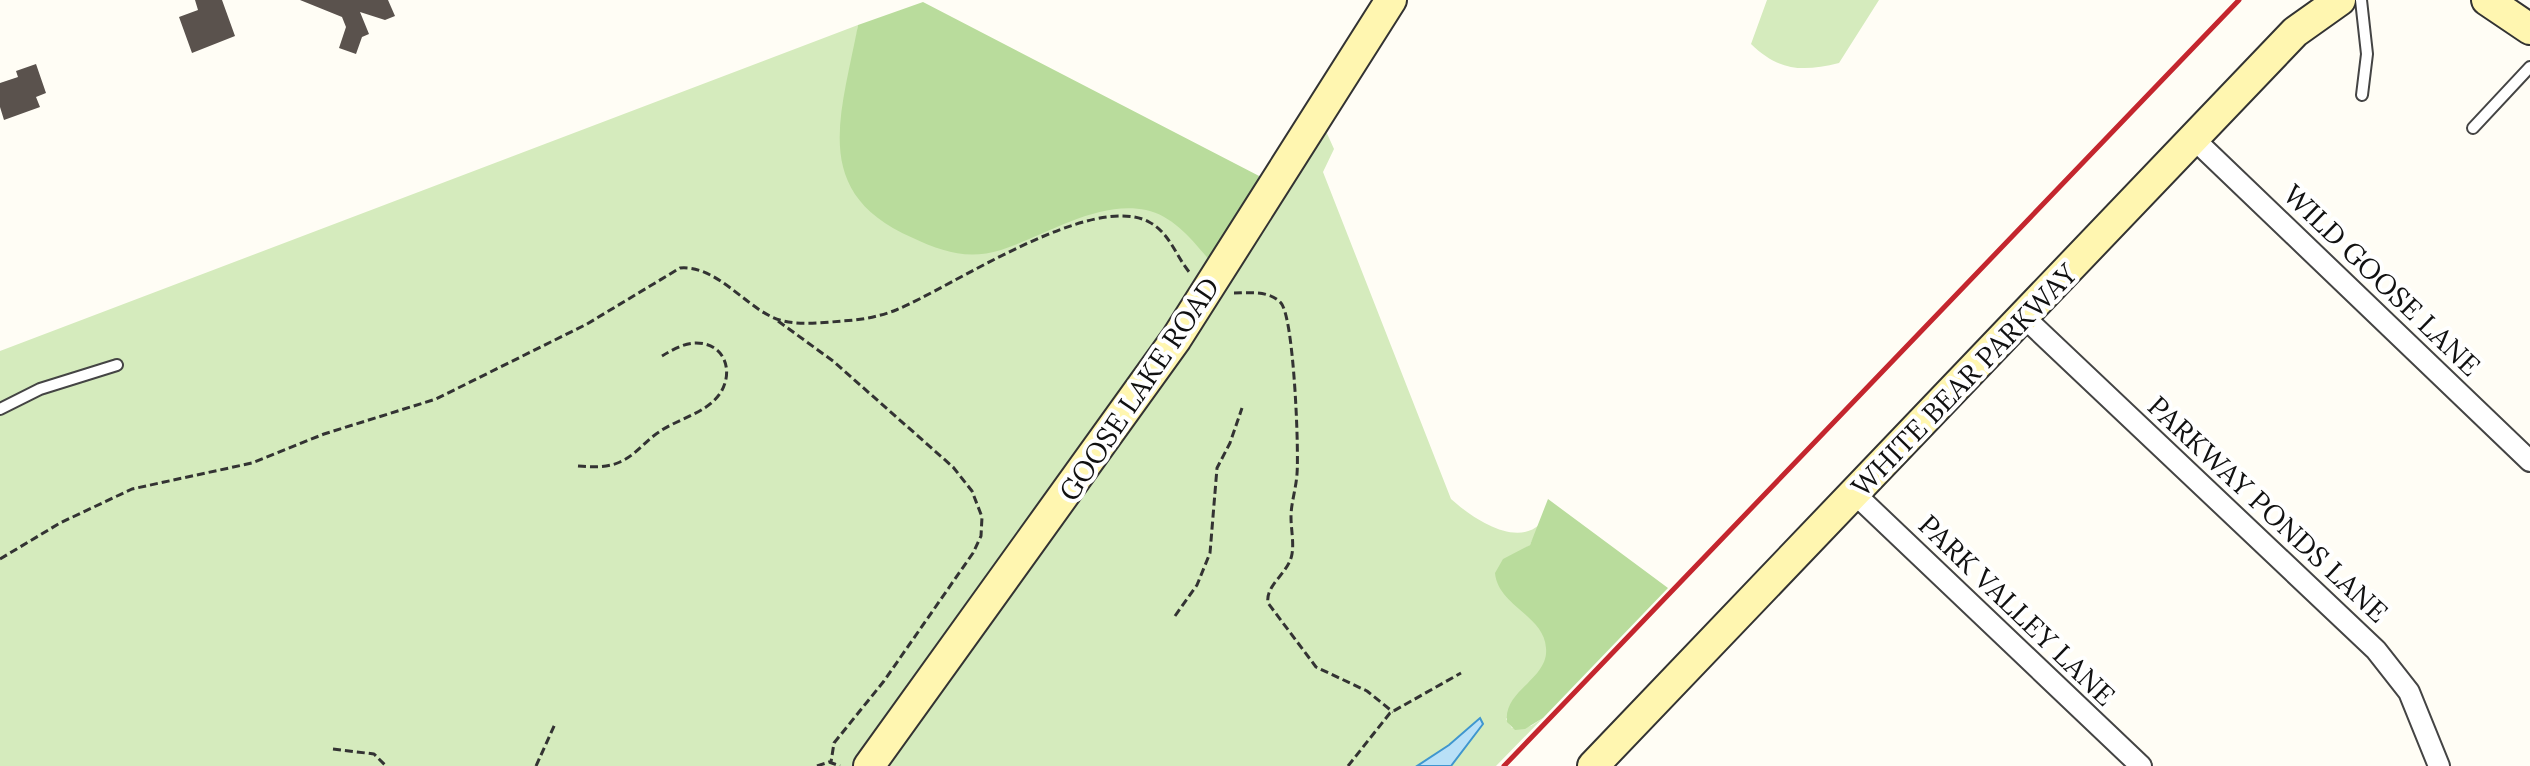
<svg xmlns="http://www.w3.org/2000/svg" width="2530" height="766" font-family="Lora,serif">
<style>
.green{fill:#d5ebbd}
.forest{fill:#b9dc9c}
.water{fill:#b9e0f7;stroke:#3f96cf;stroke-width:2}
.building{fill:#5a524d}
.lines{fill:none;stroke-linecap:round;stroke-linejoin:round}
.lane-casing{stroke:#444;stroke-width:14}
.street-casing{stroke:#444;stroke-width:24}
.secondary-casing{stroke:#333;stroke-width:34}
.path{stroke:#333;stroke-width:3;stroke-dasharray:8 4;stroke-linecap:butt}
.lane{stroke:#fff;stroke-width:10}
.street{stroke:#fff;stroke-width:20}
.secondary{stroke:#fff6b0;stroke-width:30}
.rail{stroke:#c4262e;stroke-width:5}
.labels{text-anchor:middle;stroke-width:8;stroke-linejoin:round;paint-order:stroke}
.street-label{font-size:28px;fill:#111;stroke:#fff}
</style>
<rect width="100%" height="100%" fill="#fffdf5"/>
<path class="green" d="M1767,0H1879L1839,63C1802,72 1779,71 1751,44Z
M858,25L856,40L1189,168L1220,248L1172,322L854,766H0V351Z
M1325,129L1334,149L1323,172L1451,499C1471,517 1515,548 1540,524L1530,545L1517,553L1598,621L1506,719L1512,728L1531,726L1543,718L1496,766H886L1159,388Z"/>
<path class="forest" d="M923,2L1263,178L1211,262C1193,241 1174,216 1146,210C1097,200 1045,236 1001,250C968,260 943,252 913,238C809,193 841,116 858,25Z
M1548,499L1668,588L1543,718L1525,729L1515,730L1507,722C1503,690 1549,679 1546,648C1544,615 1498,606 1495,573L1503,559L1530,545Z"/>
<path class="water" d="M1480,718L1483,724L1451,766H1417L1449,745Z"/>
<path class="building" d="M195,0H222L235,36L192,53L179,17L198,10Z
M300,0H388L395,16L385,20L360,12L369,34L362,37L356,54L339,48L346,27L342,17Z
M36,64L46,93L36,97L40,107L4,120L0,107V83L18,77L16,71Z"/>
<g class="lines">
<g class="lane-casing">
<path id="lane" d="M2361,0L2367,54L2362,95
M2473,128L2530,67
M0,409L40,389L117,365"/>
</g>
<g class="street-casing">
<path id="street" d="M2195,140L2530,461
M2025,318L2376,650L2409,692L2439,766
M1855,494L2141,766"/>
</g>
<g class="secondary-casing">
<path id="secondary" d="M2487,0L2530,29
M869,766L1176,339L1391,0
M1593,766L2295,32L2340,0"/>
</g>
<path class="path" d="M1234,293C1249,293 1269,290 1281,303C1294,318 1299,450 1297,474C1296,489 1291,503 1291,517C1291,529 1294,542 1292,554C1289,573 1265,585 1268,603L1316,667L1367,691L1393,712
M778,321L833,361L953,467L972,491L982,517L981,536L973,553L884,681L834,743L831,762
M578,466C592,467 607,468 620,462C636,455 645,441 659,432C679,418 708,413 721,392C734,370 724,343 696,343C684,343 672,350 662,356
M0,559L60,523L132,489L252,463L324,434L436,399L587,324L680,268C714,265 742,302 770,316C791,327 819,323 842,321C861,320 878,317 896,310C952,287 1092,191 1149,222C1170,233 1175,255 1190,273
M1175,616L1197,585L1210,553L1217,468L1230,443L1242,408
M333,749L374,754L386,766
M536,766L555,724
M817,766L829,762L840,766
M1348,766L1390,713L1461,673"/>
<use href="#lane" class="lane"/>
<use href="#street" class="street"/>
<use href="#secondary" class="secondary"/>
<path class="rail" d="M1504,766L2239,0"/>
</g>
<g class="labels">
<g class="street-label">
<text transform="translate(2382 280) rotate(44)" y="10">WILD GOOSE LANE</text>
<text transform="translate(1964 380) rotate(-46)" y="10">WHITE BEAR PARKWAY</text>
<text transform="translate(1139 389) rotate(-56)" y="10">GOOSE LAKE ROAD</text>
<text transform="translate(2268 509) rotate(43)" y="10">PARKWAY PONDS LANE</text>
<text transform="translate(2017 610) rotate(44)" y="10">PARK VALLEY LANE</text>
</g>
</g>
</svg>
